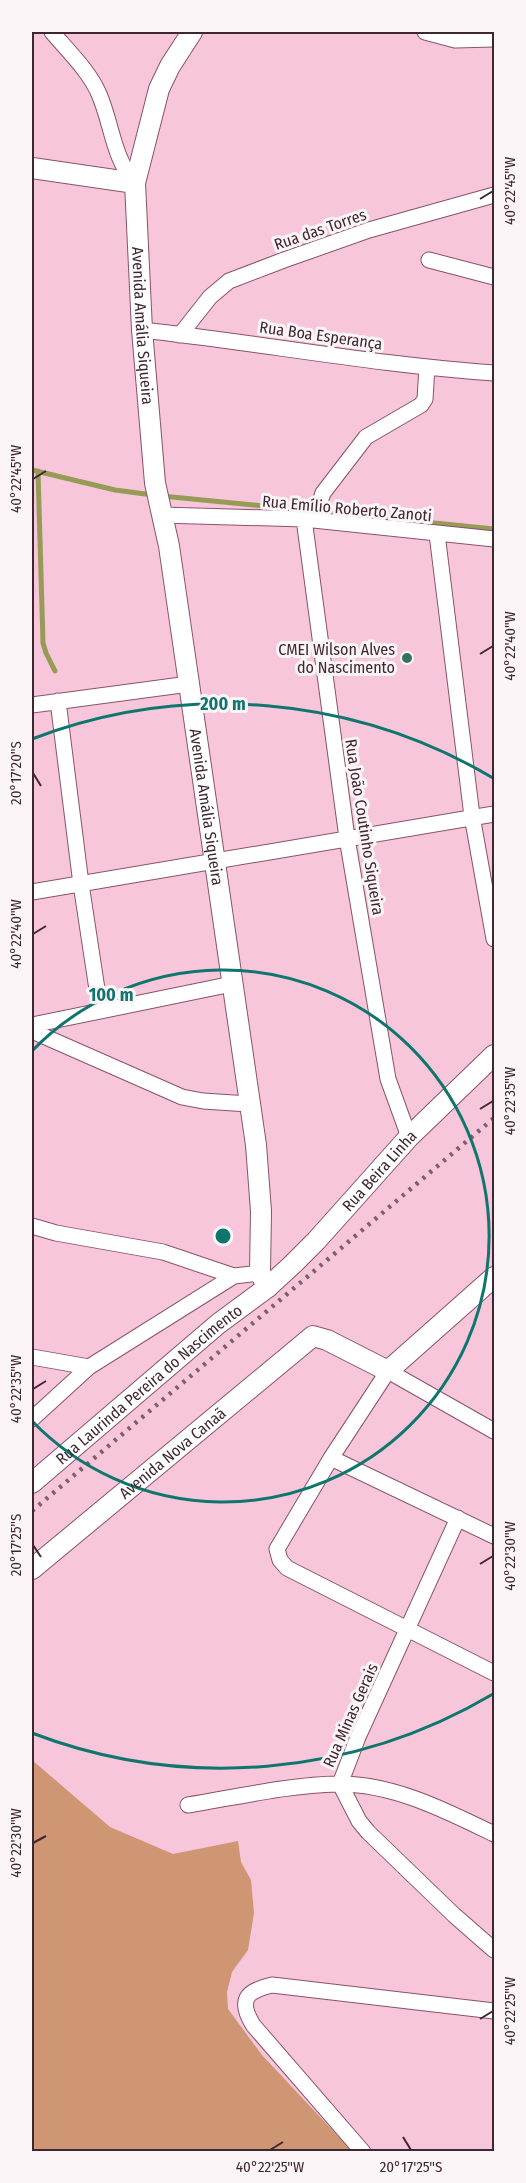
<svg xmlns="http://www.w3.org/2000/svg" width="526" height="2183" font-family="'Fira Sans Condensed',sans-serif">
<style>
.green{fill:#ce9673}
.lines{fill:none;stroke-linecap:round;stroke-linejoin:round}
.stream{stroke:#969b56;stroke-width:5}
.minor-casing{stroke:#88536a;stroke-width:17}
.tertiary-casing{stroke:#88536a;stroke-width:22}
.minor{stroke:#fff;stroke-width:15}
.tertiary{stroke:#fff;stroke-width:20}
.rail{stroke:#7f5e6b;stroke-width:4.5;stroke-dasharray:3 6;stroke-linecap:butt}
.ticks{fill:none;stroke:#3f2731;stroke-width:2}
.ring{fill:none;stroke:#0f766e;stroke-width:3}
.poi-dot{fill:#337361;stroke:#fcf5f7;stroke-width:2}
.labels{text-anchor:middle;stroke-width:6;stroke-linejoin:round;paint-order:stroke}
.street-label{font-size:16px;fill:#3f2731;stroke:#fcf5f7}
.poi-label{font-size:16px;fill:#3f2731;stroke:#fcf5f7;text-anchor:end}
.centre{fill:#0f766e;stroke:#fcf5f7;stroke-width:3}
.ring-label{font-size:18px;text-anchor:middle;font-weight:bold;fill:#0f766e;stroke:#fcf5f7;stroke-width:6;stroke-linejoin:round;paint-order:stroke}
.neatline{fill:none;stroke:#3f2731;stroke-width:2}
.ticks-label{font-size:15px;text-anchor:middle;fill:#3f2731}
</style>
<rect width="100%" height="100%" fill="#f8c6da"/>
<path class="green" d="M32,1760L110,1827L173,1854L238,1841L241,1862L251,1880L254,1913L248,1950L232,1972L227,1992L228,2009L262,2055L352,2151H32Z"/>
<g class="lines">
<path class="stream" d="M32,470L115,490L153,495
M38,471L43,643L46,653L55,671
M162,496L306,510
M325,512L494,529"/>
<g class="minor-casing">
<path id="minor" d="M52,32C68,51 89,71 99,94C112,124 113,158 135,183
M425,32L455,40L494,39
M429,260L494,277
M142,330C260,343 377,365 494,373
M180,335L210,297L229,281L284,260L369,230L494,195
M161,515L304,519L494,539
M304,519L347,838L388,1079L409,1137
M314,520L323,493L366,437L421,405L425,399L427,367
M437,534L472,816L494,939
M58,701L81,884L100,1009
M32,705L189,684
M32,892L494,814
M32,1025L232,984
M32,1031L182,1097L203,1101L249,1104
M32,1226L56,1233L163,1252L234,1276L260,1273
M32,1357L89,1367
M32,1419L89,1367L234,1276
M494,1431L388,1371L331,1458L277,1549L280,1560L287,1568L494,1673
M331,1458L494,1536
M458,1518L358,1737L340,1784L359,1821L368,1832L454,1915L494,1950
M188,1805C237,1797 288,1785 338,1784C392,1783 447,1811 494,1834
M363,2152L253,2025C238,2000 246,1991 272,1985L494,2011"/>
</g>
<g class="tertiary-casing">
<g id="tertiary">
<path id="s1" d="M192,32L170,66L159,89L135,183L142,330L155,483L169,546L256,1145L261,1211L260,1273L268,1287"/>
<path d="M32,168L135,183"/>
<path id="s2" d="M32,1483L218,1324L268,1287L292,1265L316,1241L409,1137L494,1055"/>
<path id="s3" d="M32,1569L313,1336L327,1340L388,1371L494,1277"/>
</g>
</g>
<use href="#minor" class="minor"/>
<use href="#tertiary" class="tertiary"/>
<path class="rail" d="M32,1511L494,1118"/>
</g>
<path class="ticks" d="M480,199L493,191M33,479L46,471M480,654L493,646M33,773L41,786M33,934L46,926M480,1109L493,1101M33,1389L46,1381M33,1545L41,1557M480,1564L493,1556M33,1843L46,1836M480,2019L493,2011M403,2137L411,2150M270,2150L283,2142"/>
<g class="ring">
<path d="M32 1051A266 266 0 1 1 32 1421"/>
<path d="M493 1694A532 532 0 0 1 32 1733M32 739A532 532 0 0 1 493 778"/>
</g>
<circle class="poi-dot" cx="407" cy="658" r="6"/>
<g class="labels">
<g class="street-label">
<text transform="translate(320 229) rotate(-19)" y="6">Rua das Torres</text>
<text dy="6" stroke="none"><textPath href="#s1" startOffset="306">Avenida Amália Siqueira</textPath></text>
<text transform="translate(321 335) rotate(8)" y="6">Rua Boa Esperança</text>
<text transform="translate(347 508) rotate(5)" y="6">Rua Emílio Roberto Zanoti</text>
<text dy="6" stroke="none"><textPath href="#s1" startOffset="792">Avenida Amália Siqueira</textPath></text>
<text transform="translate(365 827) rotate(81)" y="6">Rua João Coutinho Siqueira</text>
<text dy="6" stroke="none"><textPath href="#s2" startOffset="468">Rua Beira Linha</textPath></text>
<text dy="6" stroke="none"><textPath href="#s2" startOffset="153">Rua Laurinda Pereira do Nascimento</textPath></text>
<text dy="6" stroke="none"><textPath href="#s3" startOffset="182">Avenida Nova Canaã</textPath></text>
<text transform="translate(350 1715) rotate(-66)" y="6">Rua Minas Gerais</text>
</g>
<g class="poi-label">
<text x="395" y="655">CMEI Wilson Alves<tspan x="395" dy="18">do Nascimento</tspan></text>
</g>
</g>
<circle cx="223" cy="1236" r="9" class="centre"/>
<g class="ring-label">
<text x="223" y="710">200 m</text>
<text x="111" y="1001">100 m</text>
</g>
<rect width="526" height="2183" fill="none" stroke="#fcf5f7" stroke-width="66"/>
<rect x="33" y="33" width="460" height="2117" class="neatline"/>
<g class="ticks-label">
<text transform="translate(510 191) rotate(-90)" y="5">40°22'45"W</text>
<text transform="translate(16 479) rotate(-90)" y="5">40°22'45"W</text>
<text transform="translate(510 646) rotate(-90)" y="5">40°22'40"W</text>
<text transform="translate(16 773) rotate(-90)" y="5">20°17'20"S</text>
<text transform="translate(16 934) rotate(-90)" y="5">40°22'40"W</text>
<text transform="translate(510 1101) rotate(-90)" y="5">40°22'35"W</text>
<text transform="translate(16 1389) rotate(-90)" y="5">40°22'35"W</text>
<text transform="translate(16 1545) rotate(-90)" y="5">20°17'25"S</text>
<text transform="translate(510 1556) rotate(-90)" y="5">40°22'30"W</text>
<text transform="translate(16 1843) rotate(-90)" y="5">40°22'30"W</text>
<text transform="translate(510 2011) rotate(-90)" y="5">40°22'25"W</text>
<text x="270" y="2172">40°22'25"W</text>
<text x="411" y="2172">20°17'25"S</text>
</g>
</svg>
